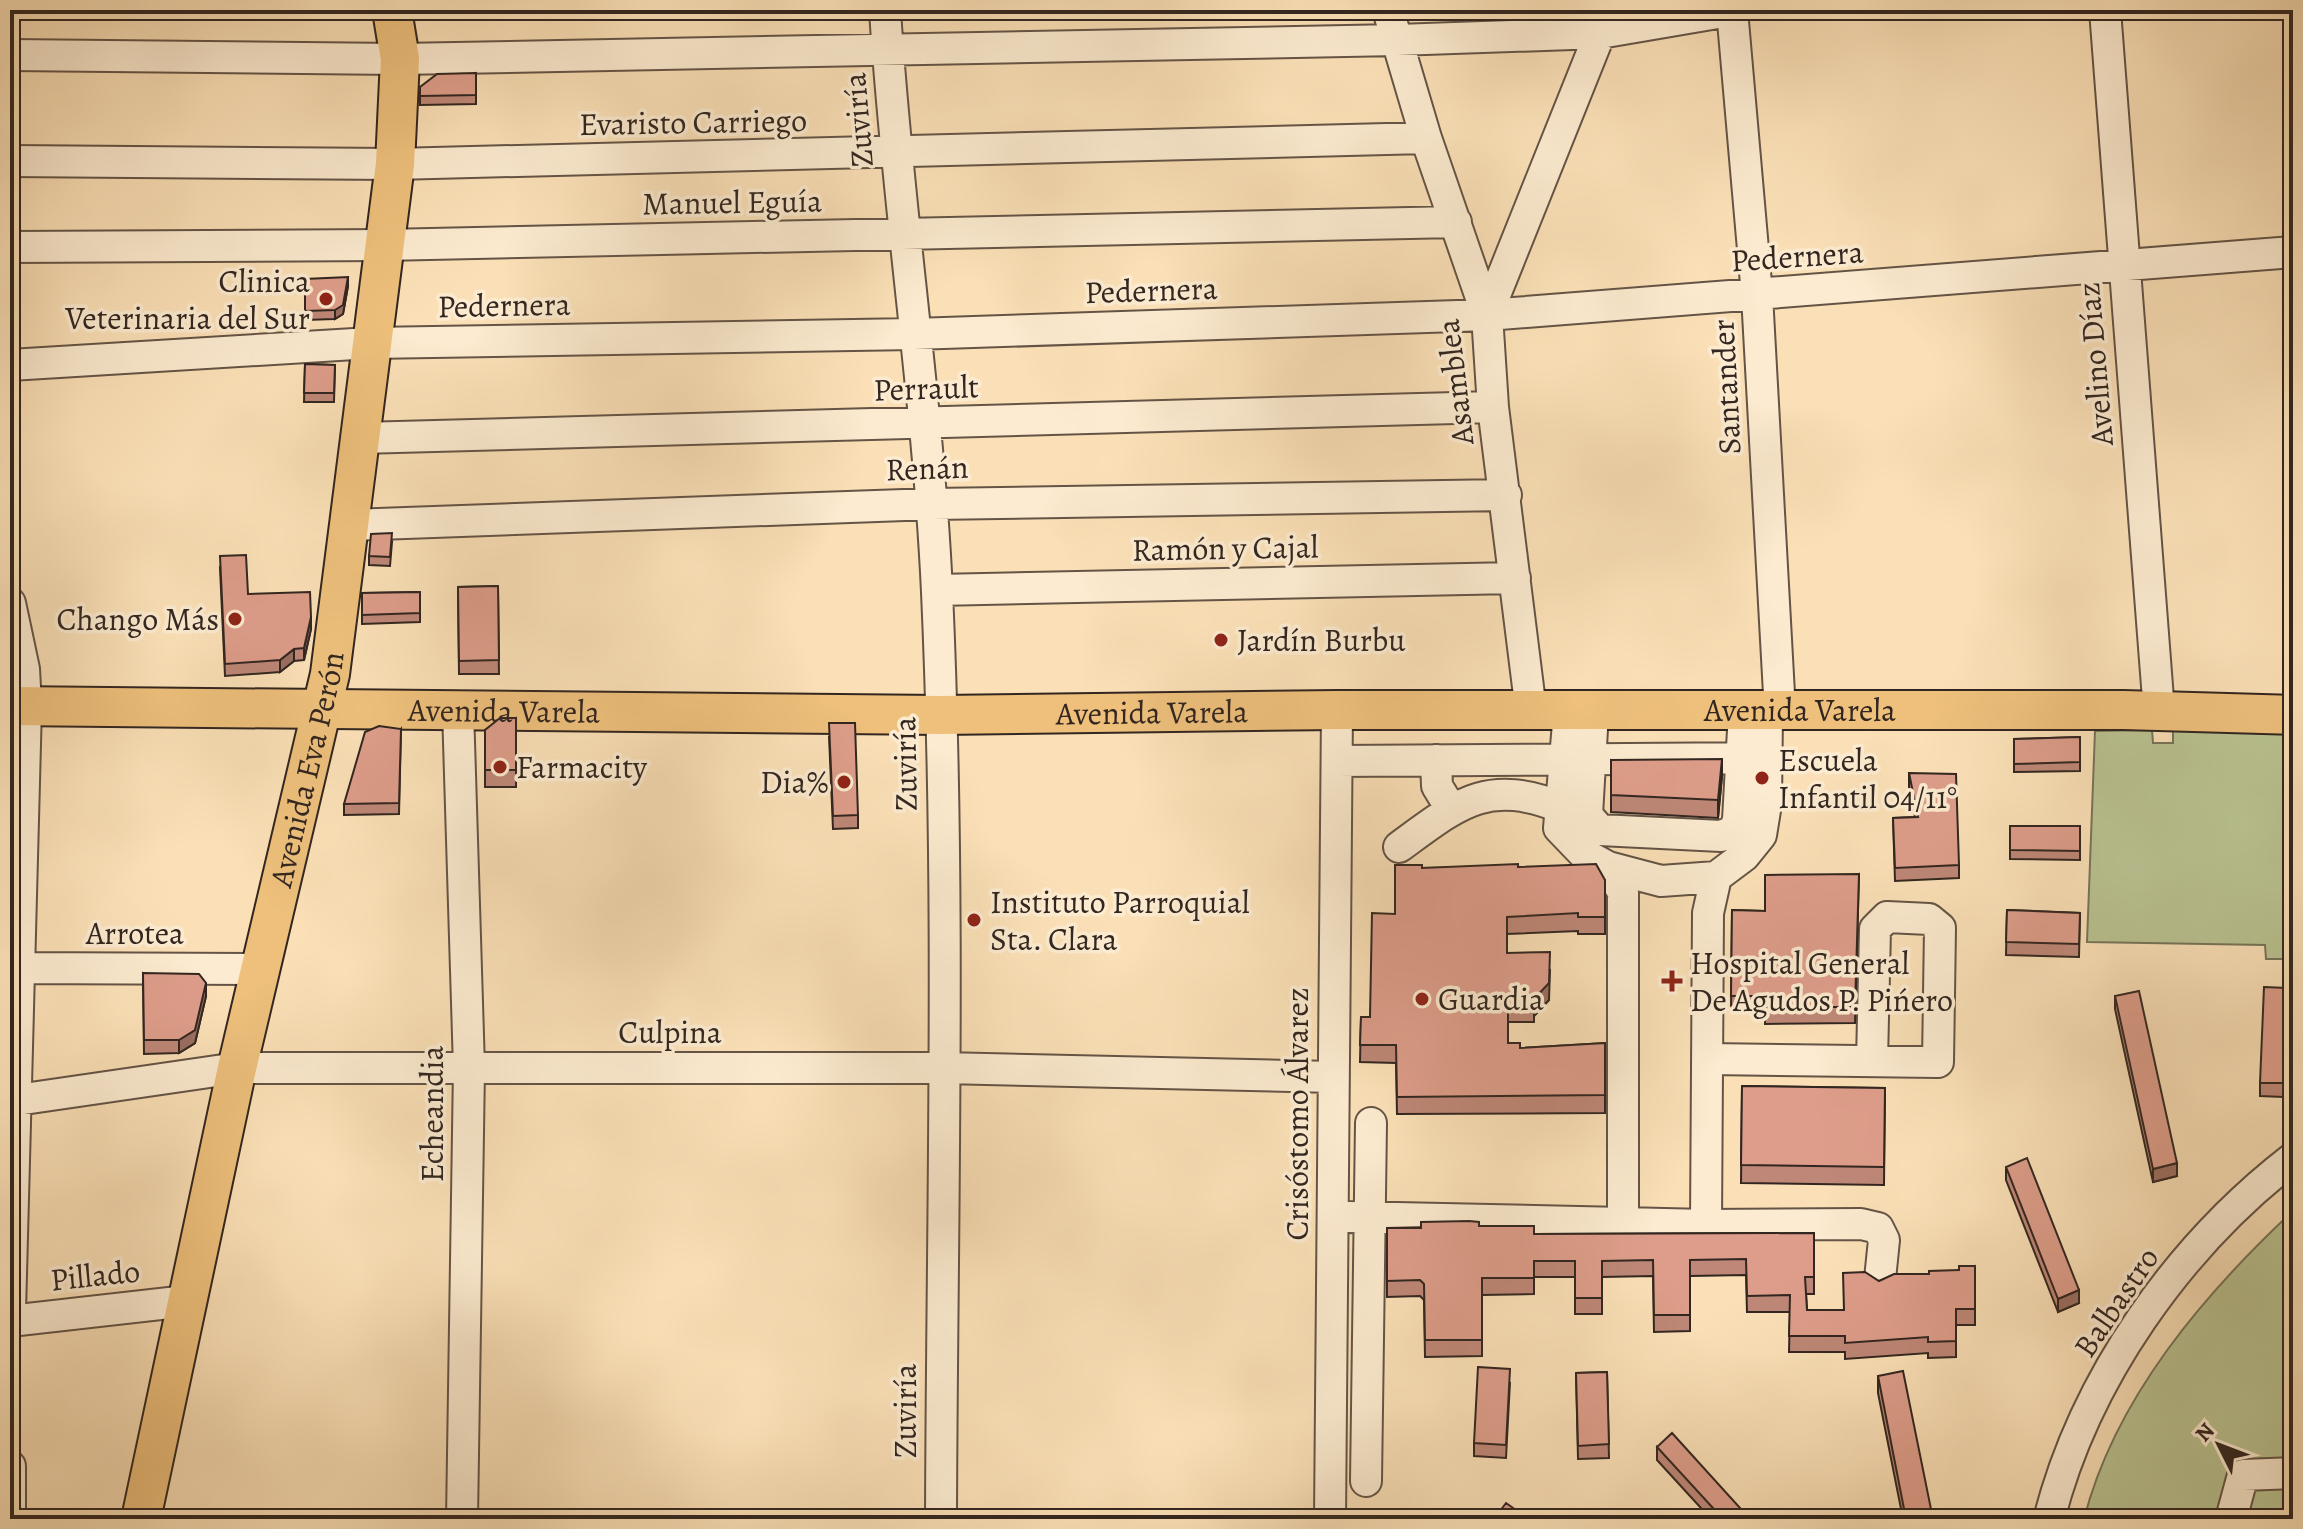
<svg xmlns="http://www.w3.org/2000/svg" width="2303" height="1529" font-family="Alegreya,serif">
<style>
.green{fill:#bac392;stroke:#767459;stroke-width:2}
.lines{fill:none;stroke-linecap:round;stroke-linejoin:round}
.minor-casing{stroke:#645446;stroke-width:34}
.major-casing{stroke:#322620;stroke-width:42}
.minor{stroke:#fcebd0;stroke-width:30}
.major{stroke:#eec07c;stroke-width:38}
.wall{fill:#be8777;stroke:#322620;stroke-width:2}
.shaded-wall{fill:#9b6e61;stroke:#322620;stroke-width:2}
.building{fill:#dd9d8a;stroke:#322620;stroke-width:2}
.poi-dot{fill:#8f2418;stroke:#fcebd0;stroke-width:3}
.labels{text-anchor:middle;stroke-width:7;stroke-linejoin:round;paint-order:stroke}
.street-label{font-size:32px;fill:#322620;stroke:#fcebd0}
.poi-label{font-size:32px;fill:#322620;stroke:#fcebd0;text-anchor:start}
</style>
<rect width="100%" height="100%" fill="#fbe0b7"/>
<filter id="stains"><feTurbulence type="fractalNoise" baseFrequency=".0025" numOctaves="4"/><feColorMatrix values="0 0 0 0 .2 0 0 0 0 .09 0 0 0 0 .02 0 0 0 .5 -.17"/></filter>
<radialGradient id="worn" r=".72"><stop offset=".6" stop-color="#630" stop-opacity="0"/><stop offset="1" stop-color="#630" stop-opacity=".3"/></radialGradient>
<path class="green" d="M2173,729L2293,731V959H2266L2265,945L2087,942L2095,731L2152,730L2153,743H2173Z
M2293,1211V1519H2084C2115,1398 2204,1294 2293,1211Z"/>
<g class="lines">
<g class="minor-casing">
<path id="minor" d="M885,10C897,205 928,398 937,592C951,901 942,1211 941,1519
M1388,10L1426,138L1487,315L1493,407L1531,711
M1732,10L1757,295L1780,712
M2105,10L2159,712
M10,55L400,59L1397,40L1600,33L1735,10
M10,161L395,164L1426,138
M10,247L384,245L1456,222
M1487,315L1600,33
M10,365L371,343L914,334L1487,315L2293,252
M360,438L1493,407
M350,525L932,504L1506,495
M937,590L1515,578
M10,603L24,669L26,706L10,1312
M458,709L469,1068L462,1519
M1569,712L1559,828L1584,854L1608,867L1623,892V1223L1706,1225L1708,913L1716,877L1744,856L1761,835L1766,804L1767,712
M1593,712L1587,815L1600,830L1721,836L1734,831L1738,820L1744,712
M1436,760L1437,786L1451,809
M1337,761L1766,758
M1399,847C1458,804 1486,778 1560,807
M1608,867L1661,881L1716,877
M10,968L261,969
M1709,1059L1938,1062L1940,928L1929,919L1887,917L1875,929L1872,1061
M10,1101L237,1068H943L1333,1077
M1349,1217L1623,1223
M1706,1225L1861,1224L1878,1228L1884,1240L1880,1279
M10,1321L187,1301
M10,1466V1519
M1366,1481L1371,1123
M1330,1519L1337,710
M2049,1519C2085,1378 2179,1246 2293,1158
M2231,1519L2243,1475L2293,1473"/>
</g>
<g class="major-casing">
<g id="major">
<path id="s1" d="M10,706L941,715L1337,710H2124L2293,715"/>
<path id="s2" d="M141,1519L237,1068L330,674L395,164L400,59L392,10"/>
</g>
</g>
<use href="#minor" class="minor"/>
<use href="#major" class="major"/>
</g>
<path class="wall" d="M476,73V104L420,105V87Z
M305,279L348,286L343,314L335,319L305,320Z
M305,364L335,365L334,402H304Z
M392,542L390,566L369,565V556Z
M220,568L248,594L311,629L304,660L294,661L280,672L225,676Z
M498,586L499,674H459L458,587Z
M420,592V622L362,624V593Z
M516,718V787H485V730Z
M401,729L399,814L344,815V804Z
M829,736L858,815V828L833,829Z
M2080,737V771L2014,772V739Z
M1611,760L1722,776L1718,818L1611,812Z
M1909,773L1959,865V878L1895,881L1893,818L1915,817L1909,787Z
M2010,826H2080V860L2010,859Z
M1518,867L1605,880V934H1578V931L1507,934V953L1549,1000L1534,1016V1022H1508V1043L1520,1048L1605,1043V1113L1397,1114L1396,1063L1360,1062L1361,1017H1370L1395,914L1422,868Z
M1859,874L1855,1023L1765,1024V1013L1731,1012L1732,910L1765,911Z
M2007,910L2080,913L2079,957L2006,955Z
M143,973L206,996L195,1043L179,1053L144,1054Z
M2287,988L2283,1097L2260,1096V1083Z
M2115,996L2177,1176L2153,1182L2115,1009Z
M1742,1086L1885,1088L1884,1185L1741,1183Z
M2006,1167L2079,1303L2058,1312L2006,1180Z
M1479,1226L1534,1234L1814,1233V1294H1806L1807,1310H1844L1879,1281L1959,1270L1975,1266V1325H1956V1357L1928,1358V1353L1845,1359V1352H1789L1790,1312H1747L1746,1275L1690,1276V1331L1654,1332L1653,1276L1602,1277V1314H1575V1277H1534V1294L1482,1295V1356L1425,1357L1424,1300L1420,1296L1387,1297V1228Z
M1607,1372L1609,1458L1578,1459L1576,1373Z
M1878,1376L1933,1519H1903L1878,1393Z
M1510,1382L1506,1458L1474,1456V1443Z
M1657,1447L1750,1519H1711L1657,1460Z"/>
<path class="shaded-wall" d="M348,277V286L343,314L335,319V310Z
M311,617V629L304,660V648Z
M294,649V661L280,672V660Z
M1722,759V776L1718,818V800Z
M1550,969L1549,1000L1534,1016L1533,1000Z
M206,983V996L195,1043L179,1053V1040Z
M2177,1163V1176L2153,1182V1169Z
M2079,1290V1303L2058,1312V1299Z"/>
<path class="building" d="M476,73V95L420,96V87L437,74Z
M348,277L343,305L335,310L305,311V279Z
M305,364L335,365L334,393H304Z
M392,533L390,557L369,556L371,534Z
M246,555L248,594L310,592L311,617L304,648L294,649L280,660L225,664L220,556Z
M498,586L499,660L459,661L458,587Z
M420,592V613L362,615V593Z
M500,718H516V770H485V730Z
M829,723H855L858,815L833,816Z
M379,726L401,729L399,803L344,804L365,732Z
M2080,737V762L2014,764V739Z
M1722,759L1718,800L1611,795V760Z
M1909,773L1956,774L1959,865L1895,868L1893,818L1918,817Z
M2010,826H2080V851L2010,850Z
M1518,864V867L1596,864L1605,880V917H1578V913L1507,917V953L1550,952L1549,983L1533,1000L1534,1005H1508V1043H1520V1048L1605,1043V1095L1397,1097L1396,1045H1360L1361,1017H1370L1372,913L1395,914V865H1422V868Z
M1859,874L1855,1007H1765V996H1731L1732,910L1765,911V875Z
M2007,910L2080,913L2079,944L2006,942Z
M143,973L199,974L206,983L195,1030L179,1040H144Z
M2264,987L2287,988L2283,1083H2260Z
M2139,991L2177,1163L2153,1169L2115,996Z
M1742,1086L1885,1088L1884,1167L1741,1165Z
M2027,1158L2079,1290L2058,1299L2006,1167Z
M1469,1221L1479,1222V1226H1534V1234L1814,1233V1277H1805L1807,1310H1844L1843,1273L1865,1272L1879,1281L1894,1274H1929V1271L1959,1270V1266H1975V1309H1956V1341L1928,1342V1337L1845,1343V1336H1789L1790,1295L1747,1296L1746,1259L1690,1260V1315H1654L1653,1260L1602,1261V1298H1575V1261H1534V1278H1482V1340H1425L1424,1284L1420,1280L1387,1281V1228H1421V1222Z
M1478,1367L1510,1369L1506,1445L1474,1443Z
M1903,1371L1933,1519H1906L1878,1376Z
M1607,1372L1609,1444L1578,1446L1576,1373Z
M1672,1433L1750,1519H1723L1657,1447Z
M1506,1503L1529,1519H1494Z"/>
<g class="poi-dot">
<circle cx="326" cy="299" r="8"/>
<circle cx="235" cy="619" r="8"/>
<circle cx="1221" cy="640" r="8"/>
<circle cx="500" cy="767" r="8"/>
<circle cx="1762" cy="778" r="8"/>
<circle cx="844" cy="782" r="8"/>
<circle cx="974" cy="920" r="8"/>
<path d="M1668 969h8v8h8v8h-8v8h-8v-8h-8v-8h8z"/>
<circle cx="1422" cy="999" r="8"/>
</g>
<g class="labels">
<g class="street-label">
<text transform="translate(858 120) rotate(-95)" y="11">Zuviría</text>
<text transform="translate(693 122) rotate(-1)" y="11">Evaristo Carriego</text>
<text transform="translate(732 202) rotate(-1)" y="11">Manuel Eguía</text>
<text transform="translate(1797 256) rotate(-4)" y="11">Pedernera</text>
<text transform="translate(1151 290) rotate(-2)" y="11">Pedernera</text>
<text transform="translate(504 305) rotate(-1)" y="11">Pedernera</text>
<text transform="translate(2095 364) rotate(-95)" y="11">Avelino Díaz</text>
<text transform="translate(1455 382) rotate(-97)" y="11">Asamblea</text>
<text transform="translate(1726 387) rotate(-93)" y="11">Santander</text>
<text transform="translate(926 388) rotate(-2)" y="11">Perrault</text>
<text transform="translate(927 468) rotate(-2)" y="11">Renán</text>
<text transform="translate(1225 548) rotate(-1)" y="11">Ramón y Cajal</text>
<text dy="11" stroke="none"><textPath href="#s1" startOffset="494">Avenida Varela</textPath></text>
<text dy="11" stroke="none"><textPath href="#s1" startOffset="1142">Avenida Varela</textPath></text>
<text dy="11" stroke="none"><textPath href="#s1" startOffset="1790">Avenida Varela</textPath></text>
<text transform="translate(905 764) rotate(-91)" y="11">Zuviría</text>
<text dy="11" stroke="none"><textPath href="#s2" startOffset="768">Avenida Eva Perón</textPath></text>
<text x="135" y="944">Arrotea</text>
<text x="670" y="1043">Culpina</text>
<text transform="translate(432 1114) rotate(-90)" y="11">Echeandia</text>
<text transform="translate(1297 1114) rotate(-90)" y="11">Crisóstomo Álvarez</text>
<text transform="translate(95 1275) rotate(-6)" y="11">Pillado</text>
<text transform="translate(2116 1302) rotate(-56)" y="11">Balbastro</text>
<text transform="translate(905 1411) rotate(-90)" y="11">Zuviría</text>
</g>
<g class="poi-label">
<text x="310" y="292" text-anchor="end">Clinica<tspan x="310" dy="37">Veterinaria del Sur</tspan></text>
<text x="219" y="630" text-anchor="end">Chango Más</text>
<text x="1237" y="651">Jardín Burbu</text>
<text x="1778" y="771">Escuela<tspan x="1778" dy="37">Infantil 04/11°</tspan></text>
<text x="516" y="778">Farmacity</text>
<text x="828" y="793" text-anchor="end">Dia%</text>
<text x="990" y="913">Instituto Parroquial<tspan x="990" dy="37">Sta. Clara</tspan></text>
<text x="1690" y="974">Hospital General<tspan x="1690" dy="37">De Agudos P. Pińero</tspan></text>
<text x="1438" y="1010">Guardia</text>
</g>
</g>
<rect width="2303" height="1529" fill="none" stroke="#fbe0b7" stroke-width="40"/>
<rect x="12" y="12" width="2279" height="1505" fill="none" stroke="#322620" stroke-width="4"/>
<rect x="20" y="20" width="2263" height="1489" fill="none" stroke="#322620" stroke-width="2"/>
<g transform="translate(2219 1445) rotate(312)" stroke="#fcebd0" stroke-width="6" paint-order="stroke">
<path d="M0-6L14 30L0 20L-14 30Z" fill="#322620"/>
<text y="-12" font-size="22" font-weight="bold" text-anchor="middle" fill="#322620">N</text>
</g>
<rect width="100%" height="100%" filter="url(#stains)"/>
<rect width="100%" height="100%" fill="url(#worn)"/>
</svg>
